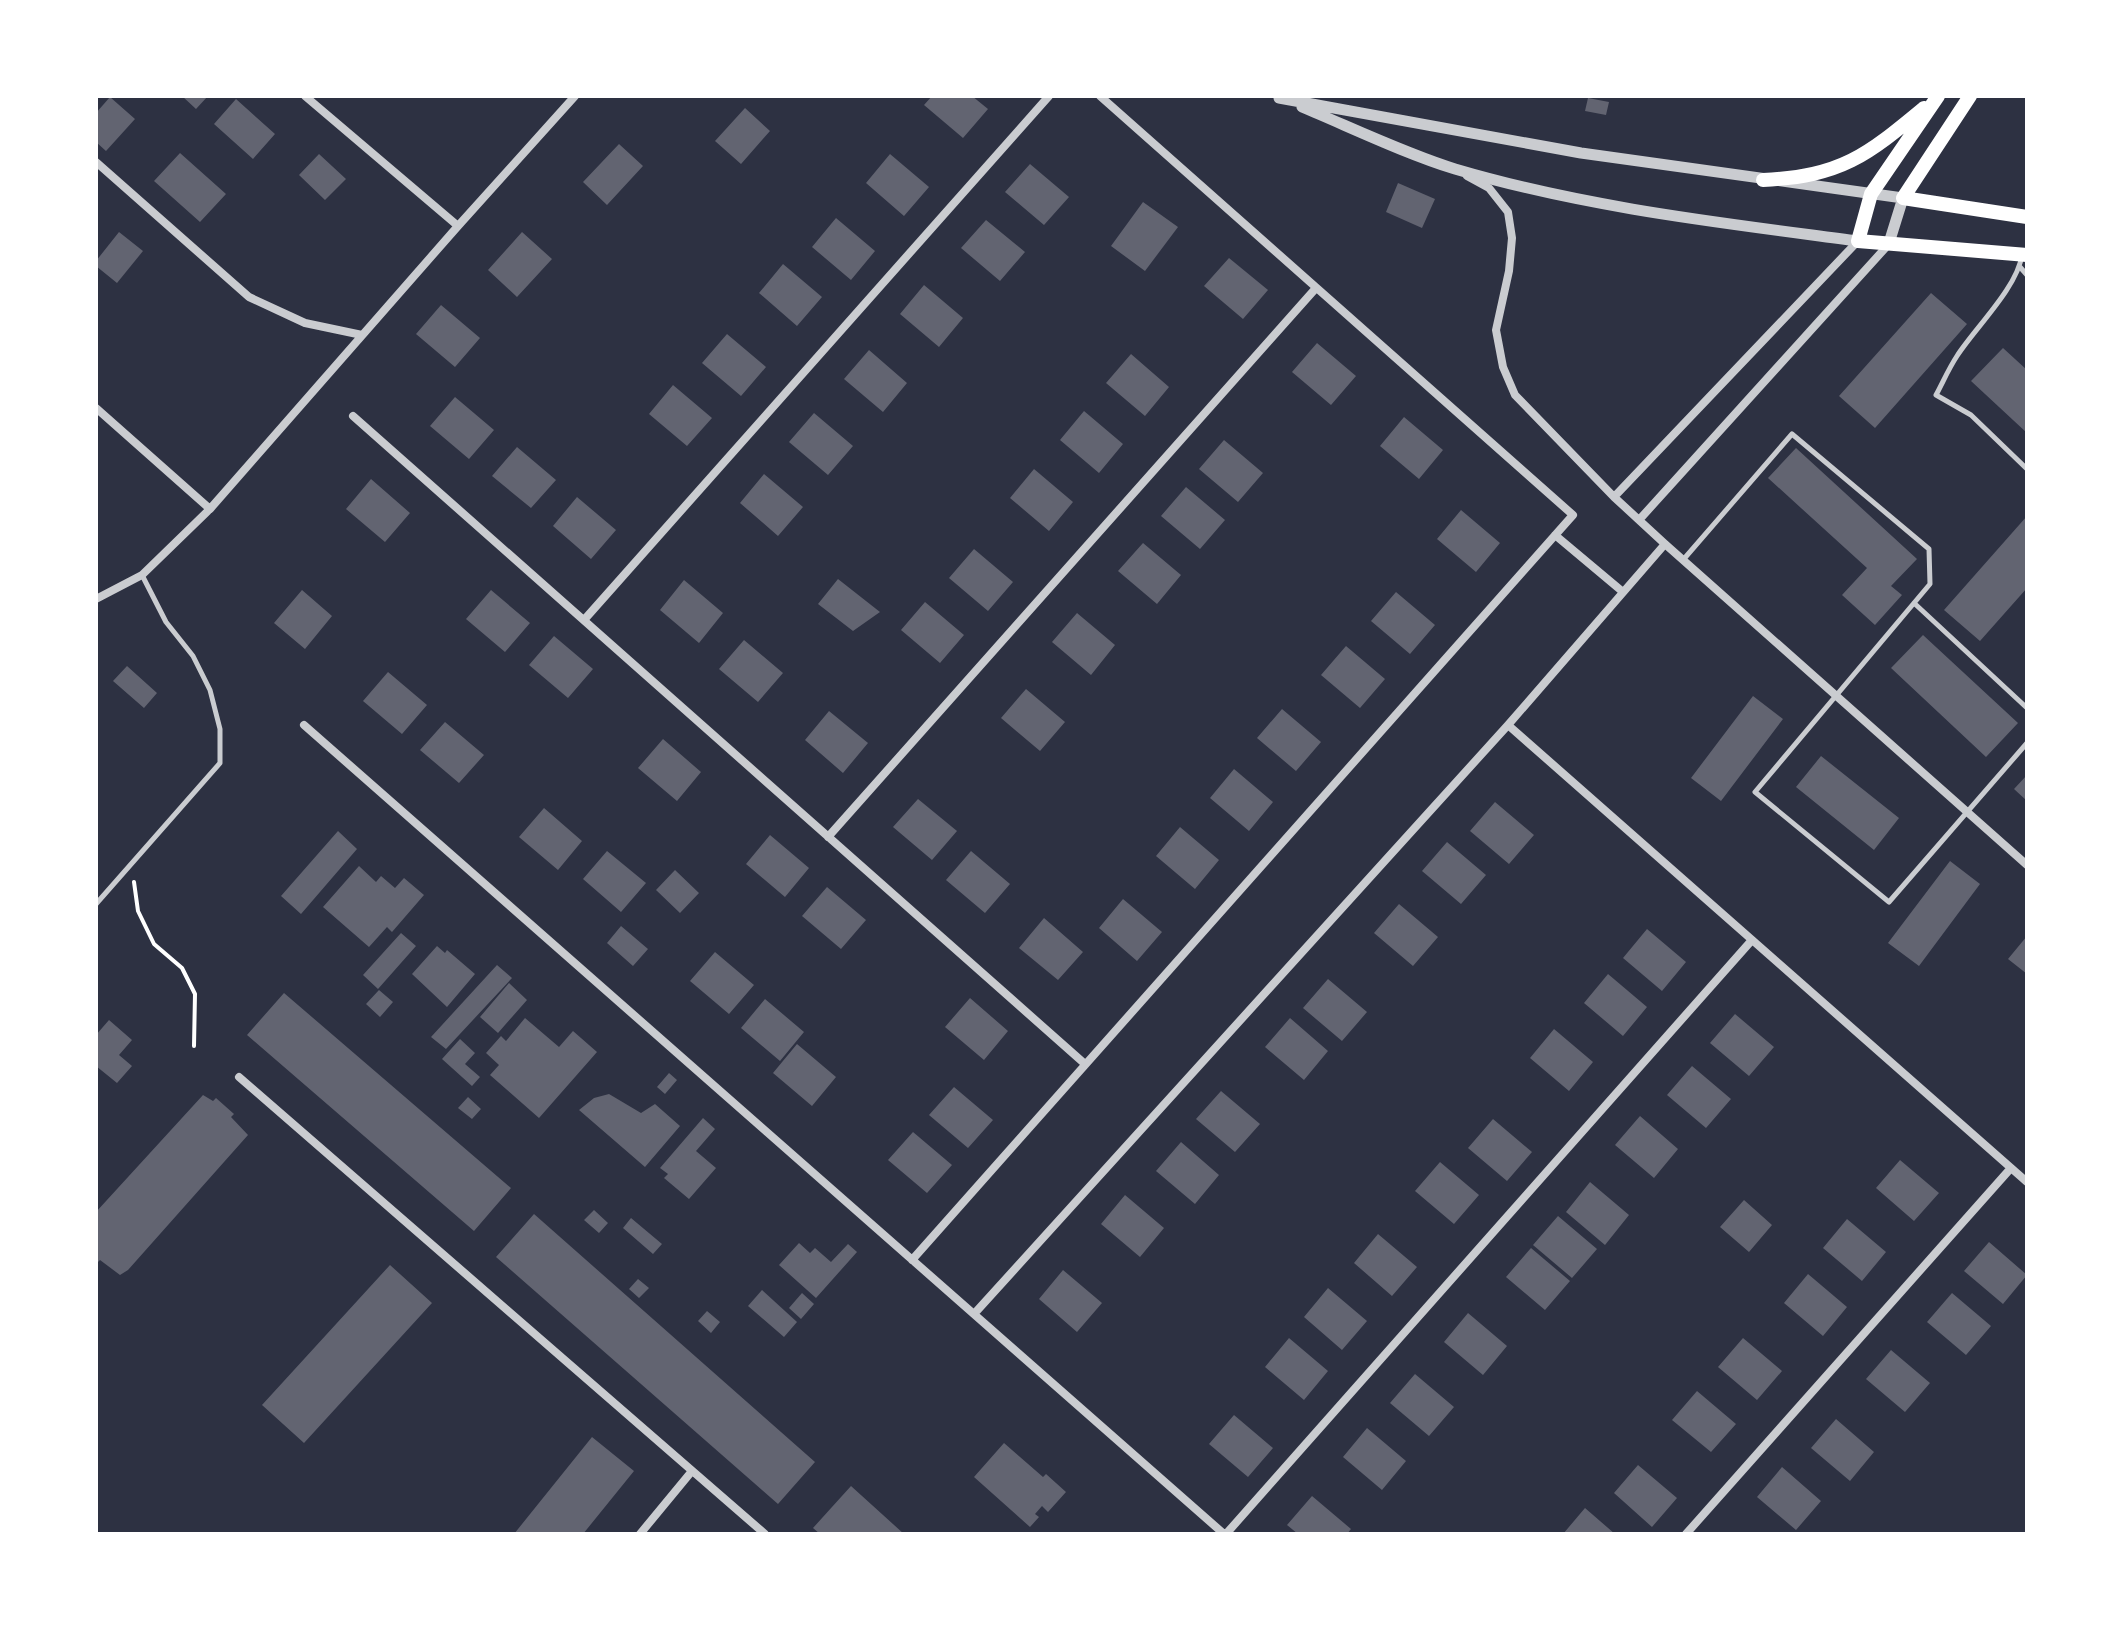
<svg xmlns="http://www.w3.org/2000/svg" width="2123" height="1630" font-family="Roboto,sans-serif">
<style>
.building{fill:#626471}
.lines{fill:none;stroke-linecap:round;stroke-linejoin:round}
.path{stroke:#fff;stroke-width:4}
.service{stroke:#caccd0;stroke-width:5}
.minor{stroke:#caccd0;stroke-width:8}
.tertiary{stroke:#caccd0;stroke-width:11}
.primary{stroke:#fff;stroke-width:14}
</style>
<rect width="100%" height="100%" fill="#2d3142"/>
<path class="building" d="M182,96H208L196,109Z
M932,96H972L988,109L963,138L924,105Z
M110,97L135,119L106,151L96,142V113Z
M1588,98L1609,102L1606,115L1585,111Z
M236,99L275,134L253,159L214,124Z
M745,108L770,131L741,164L715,141Z
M619,144L643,166L607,205L583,182Z
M180,153L226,194L200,222L154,181Z
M319,154L346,179L325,200L299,175Z
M890,154L929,187L904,216L866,183Z
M1030,164L1069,197L1044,225L1005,192Z
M1398,183L1435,199L1422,228L1386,212Z
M1143,202L1178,227L1145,271L1111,246Z
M836,218L875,251L851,280L812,247Z
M986,220L1025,252L1000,281L961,248Z
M119,232L143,251L117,283L96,266V261Z
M522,232L552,259L517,297L488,270Z
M1229,258L1268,290L1243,319L1204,286Z
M783,264L822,297L797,326L759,293Z
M924,285L963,318L939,347L900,314Z
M1931,293L1967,324L1875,428L1839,396Z
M441,305L480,338L455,367L416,334Z
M727,334L766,367L741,396L702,363Z
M1317,343L1356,376L1331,405L1292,372Z
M2003,348L2027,370V433L1971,381Z
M869,350L907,383L883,412L844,379Z
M1131,354L1169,387L1145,416L1106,383Z
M673,385L712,418L687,446L649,414Z
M455,397L494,430L469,459L430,426Z
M1084,411L1123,444L1099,473L1060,440Z
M814,413L853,446L828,475L789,442Z
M1404,417L1443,450L1419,479L1380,446Z
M1224,440L1263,473L1238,502L1199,469Z
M517,447L556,480L531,508L492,476Z
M1796,448L1917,559L1891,586L1902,595L1875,625L1842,595L1867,568L1768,478Z
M1034,469L1073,502L1049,531L1010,498Z
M764,474L803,507L778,536L740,503Z
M371,479L410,513L385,542L346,509Z
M1186,487L1225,520L1200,549L1161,516Z
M577,497L616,530L591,559L553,526Z
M1461,510L1500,543L1476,572L1437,539Z
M2027,516V588L1980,641L1944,610Z
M1143,543L1181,575L1157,604L1118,571Z
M974,549L1013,582L988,611L949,578Z
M838,579L880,612L853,631L818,604Z
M684,580L723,613L699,643L660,610Z
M302,590L332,616L305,649L274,623Z
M491,590L530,623L505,652L466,619Z
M1396,592L1435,625L1410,654L1371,621Z
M925,602L964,635L940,663L901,630Z
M1077,613L1115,645L1091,675L1052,642Z
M1923,635L2018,723L1986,757L1891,668Z
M554,636L593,669L568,698L529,665Z
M744,640L783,673L758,702L719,669Z
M1346,646L1385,679L1360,708L1321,675Z
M127,666L157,693L144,708L113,681Z
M388,672L427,705L402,734L363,701Z
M1026,689L1065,722L1040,751L1001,718Z
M1753,696L1783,719L1721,801L1691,778Z
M1282,709L1321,742L1296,771L1257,738Z
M829,711L868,743L843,773L805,740Z
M445,722L484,755L459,783L420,750Z
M663,739L701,772L677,801L638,768Z
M1821,756L1899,818L1874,850L1796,787Z
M1234,769L1273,802L1249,831L1210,798Z
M2027,775V801L2014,789Z
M918,799L957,831L932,860L893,827Z
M1495,802L1534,835L1509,864L1470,831Z
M544,808L582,841L558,870L519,837Z
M1180,827L1219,860L1195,889L1156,856Z
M338,831L357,849L301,914L281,896Z
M770,835L809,868L785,897L746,864Z
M1447,842L1486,875L1461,904L1422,871Z
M607,851L646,883L621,912L583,879Z
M971,851L1010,884L985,913L946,880Z
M1950,861L1980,884L1919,966L1888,943Z
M359,866L376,882L381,876L395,888L404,878L424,895L392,932L387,927L369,947L323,907Z
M675,870L699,893L680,913L656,890Z
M827,887L866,920L841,949L802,916Z
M1123,899L1162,932L1137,961L1099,928Z
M1399,904L1438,937L1413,966L1374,933Z
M1044,918L1083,952L1058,980L1019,948Z
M621,926L648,949L633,966L607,943Z
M1647,929L1686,962L1662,991L1623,958Z
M401,933L416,946L378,989L363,975Z
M2027,936V974L2008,959Z
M437,946L445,953L447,950L475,974L447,1007L412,974Z
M715,952L754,985L729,1014L690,981Z
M497,965L512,978L446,1049L431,1037Z
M1608,974L1647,1007L1623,1036L1584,1003Z
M1328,979L1367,1012L1342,1041L1303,1008Z
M509,983L527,1000L498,1033L480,1017Z
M379,990L393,1002L380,1017L366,1004Z
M284,993L511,1188L474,1231L247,1035Z
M970,998L1008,1031L984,1060L945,1027Z
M765,999L804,1032L780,1061L741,1028Z
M1735,1014L1774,1047L1749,1076L1710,1043Z
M525,1018L559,1047L573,1031L597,1052L539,1118L490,1075L499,1065L486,1053L501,1036L506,1041Z
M1290,1018L1328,1051L1304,1080L1265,1047Z
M109,1020L132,1040L119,1055L132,1066L117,1083L96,1066V1035Z
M1554,1029L1593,1062L1569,1091L1530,1058Z
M460,1039L475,1053L465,1064L480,1077L472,1086L442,1059Z
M797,1044L836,1077L812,1106L773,1073Z
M1692,1066L1731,1099L1706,1128L1667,1095Z
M669,1073L677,1080L665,1094L657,1087Z
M954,1087L993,1120L968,1148L929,1115Z
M1221,1091L1260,1124L1235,1152L1196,1119Z
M609,1094L641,1113L655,1104L680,1126L645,1167L579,1110L594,1098Z
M203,1095L213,1101L216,1098L234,1114L231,1117L248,1135L128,1270L120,1275L100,1260L96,1264V1212Z
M468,1097L481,1109L472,1119L458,1108Z
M1640,1116L1678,1149L1654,1178L1615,1145Z
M703,1118L715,1129L696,1151L716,1168L689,1199L664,1178L668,1174L660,1168Z
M1493,1119L1532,1152L1507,1181L1468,1148Z
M913,1132L952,1165L927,1193L888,1160Z
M1181,1142L1219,1175L1195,1204L1156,1171Z
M1900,1160L1939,1193L1914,1221L1876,1188Z
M1440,1162L1479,1195L1454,1224L1415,1191Z
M1590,1182L1629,1215L1605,1245L1566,1212Z
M1125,1195L1164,1228L1140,1257L1101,1224Z
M1744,1200L1772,1225L1749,1252L1720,1227Z
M594,1210L608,1223L599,1233L584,1220Z
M534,1214L815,1462L778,1504L496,1257Z
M1558,1216L1597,1249L1572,1278L1533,1245Z
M631,1218L662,1244L653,1254L623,1228Z
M1847,1219L1886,1252L1862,1281L1823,1248Z
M1378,1234L1417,1267L1392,1296L1354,1263Z
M1989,1242L2027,1275L2003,1304L1964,1271Z
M799,1243L810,1253L815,1248L831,1262L848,1244L857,1252L816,1298L779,1265Z
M1531,1248L1570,1281L1545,1310L1506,1277Z
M390,1265L432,1303L304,1443L262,1405Z
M1063,1270L1102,1303L1077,1332L1039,1299Z
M1808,1274L1847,1307L1823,1336L1784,1303Z
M638,1279L649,1288L639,1298L629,1289Z
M1328,1288L1367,1321L1342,1350L1304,1317Z
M762,1290L797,1322L784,1337L748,1306Z
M802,1293L814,1304L801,1319L789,1308Z
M1952,1293L1991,1326L1966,1355L1927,1322Z
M707,1311L720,1322L711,1333L698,1321Z
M1468,1313L1507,1346L1483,1375L1444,1342Z
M1289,1338L1328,1371L1304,1400L1265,1367Z
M1743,1338L1782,1371L1757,1400L1718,1367Z
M1891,1350L1930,1383L1905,1412L1866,1379Z
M1415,1374L1454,1407L1429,1436L1390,1403Z
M1697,1391L1736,1424L1711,1452L1672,1420Z
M1234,1415L1273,1448L1248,1477L1209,1444Z
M1836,1419L1874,1452L1850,1481L1811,1448Z
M1367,1428L1406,1461L1382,1490L1343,1457Z
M592,1437L634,1471L583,1534H514Z
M1004,1443L1043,1477L1046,1474L1066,1492L1048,1512L1042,1506L1035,1514L1039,1517L1030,1527L974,1477Z
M1638,1465L1677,1498L1652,1527L1614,1493Z
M1782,1467L1821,1501L1796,1530L1757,1497Z
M851,1486L904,1534H820L813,1528Z
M1312,1496L1351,1529L1347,1534H1298L1287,1525Z
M1585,1508L1615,1534H1563Z"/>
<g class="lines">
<path class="path" d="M134,882L138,911L154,944L182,968L195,994L194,1046"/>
<path class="service" d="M2022,255C2017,288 1975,328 1957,356C1949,368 1943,382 1936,395L1971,415L2027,469
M2020,267L2027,275
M1683,560L1792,434L1929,549L1930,584L1755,792L1889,902L2027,743
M1914,603L2027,708
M96,904L220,763V729L210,690L193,656L166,622L142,575"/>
<path class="minor" d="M305,96L458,226
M96,162L249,297L305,323L362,335
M1467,176L1489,188L1508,212L1512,238L1509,271L1496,330L1503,367L1515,395L1614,497L1665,544L2027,865
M96,408L210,509
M353,416L1085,1064
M1614,497L1858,241
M1639,520L1888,245
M1555,535L1623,592
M96,599L142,575L210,509L458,226L575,96
M584,620L1049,96
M304,725L1224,1534
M1508,725L2027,1182
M828,837L1316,288
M239,1077L765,1534
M912,1260L1573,515L1100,96
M974,1314L1508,725L1665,544
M640,1534L692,1471
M1226,1534L1752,940
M1686,1534L2011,1168"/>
<path class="tertiary" d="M1279,98L1581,153L1903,198L1889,243
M1302,107C1350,127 1406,154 1455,169C1587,208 1723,223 1858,241"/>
<path class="primary" d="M1938,96L1871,194L1858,241L2027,255
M1970,96L1903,198L2027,217
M1763,180C1842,176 1866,156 1924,108"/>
</g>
<rect width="2123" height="1630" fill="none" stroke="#ffffff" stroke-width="196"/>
</svg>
